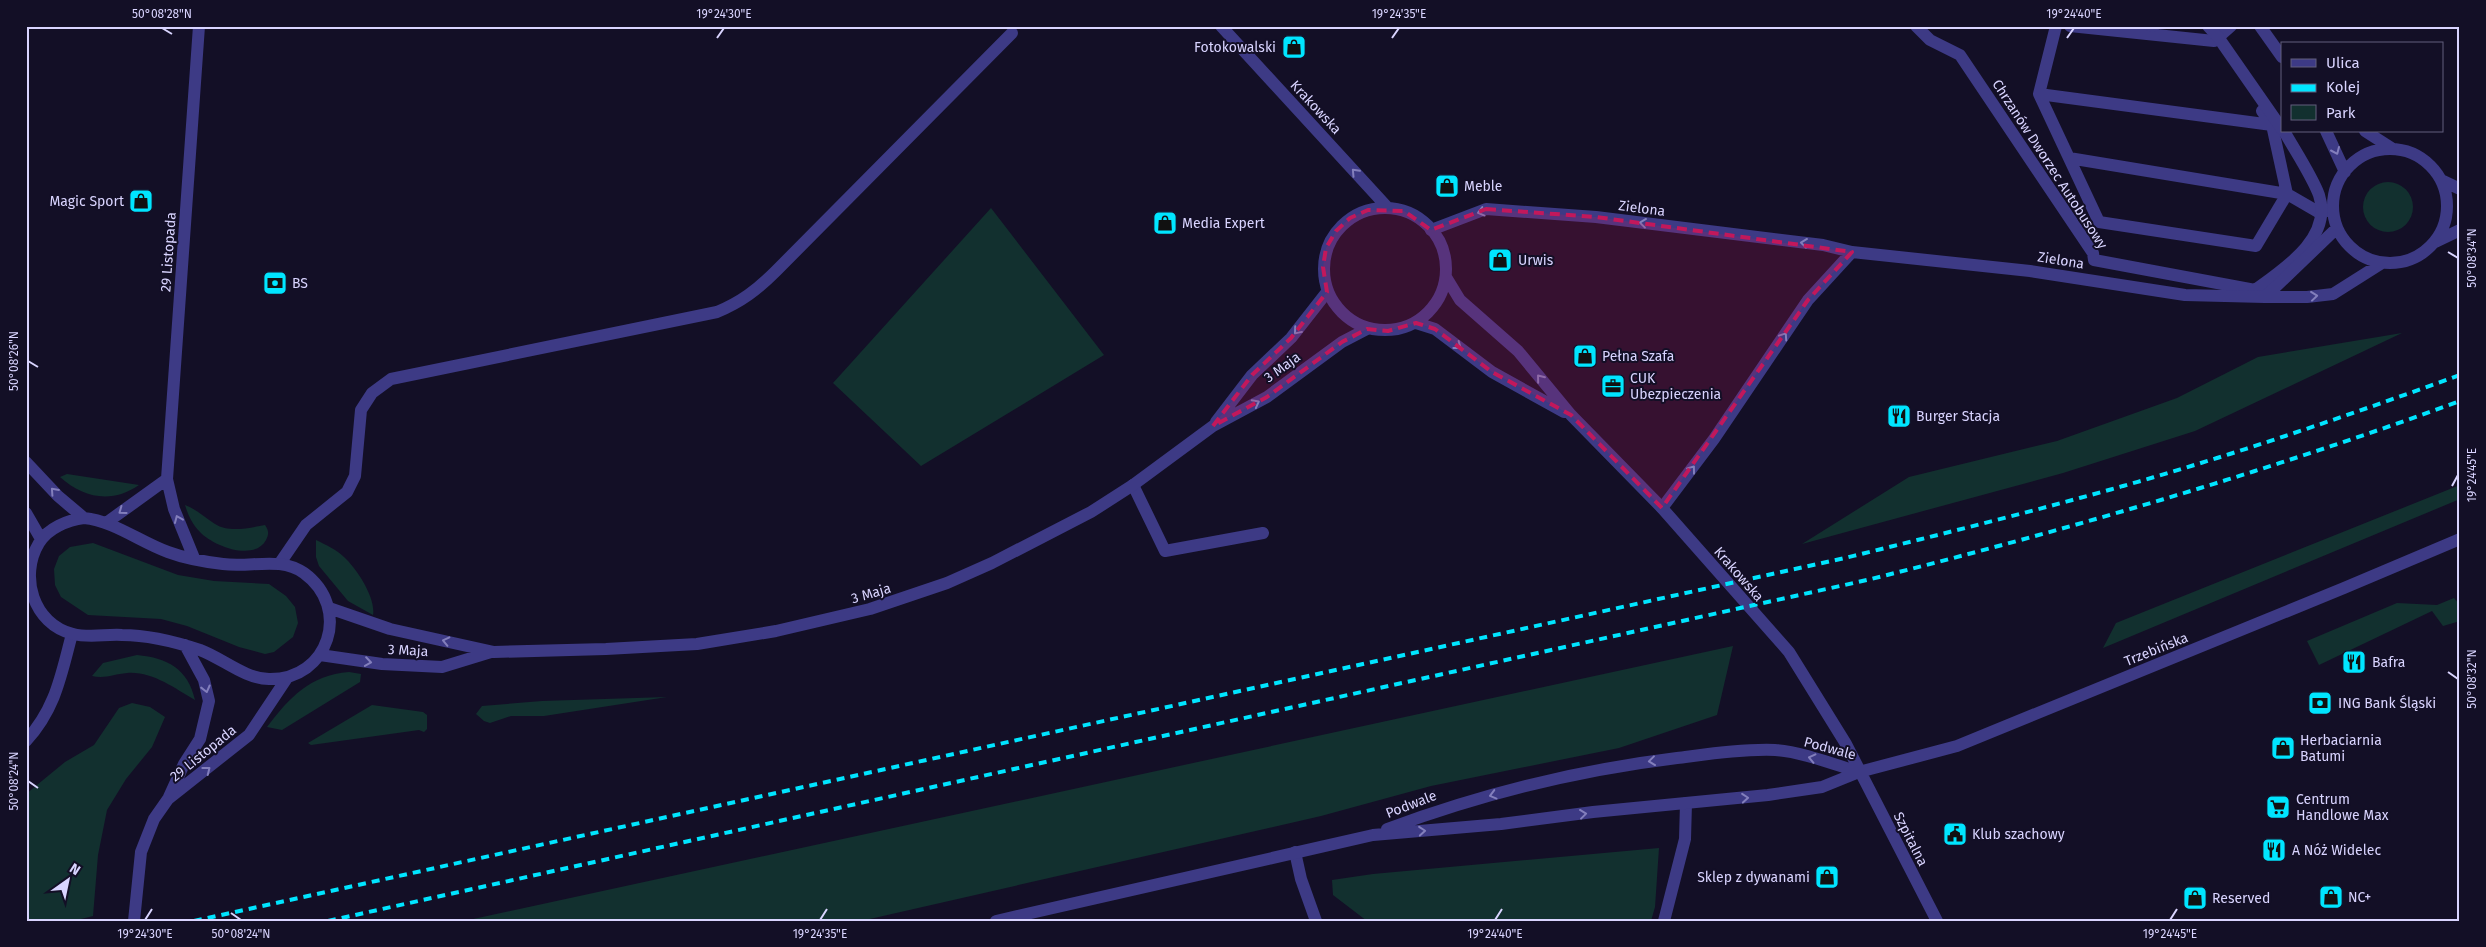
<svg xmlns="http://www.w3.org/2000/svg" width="2486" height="947" font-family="'Fira Sans',sans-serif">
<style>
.green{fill:#12302f}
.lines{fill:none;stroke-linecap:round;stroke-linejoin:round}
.service{stroke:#3d3a85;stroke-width:12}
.pedestrian{stroke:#3d3a85;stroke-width:12}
.minor{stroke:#3d3a85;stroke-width:12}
.tertiary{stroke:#3d3a85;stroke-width:12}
.rail{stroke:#00e5ff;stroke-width:4;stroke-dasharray:8 6;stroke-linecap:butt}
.oneway{stroke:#837fbc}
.marked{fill:#c2185b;fill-opacity:0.2;stroke:#c2185b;stroke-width:4;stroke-dasharray:10 6;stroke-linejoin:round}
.ticks{fill:none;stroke:#d9d4ff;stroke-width:2}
.labels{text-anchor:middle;stroke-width:4;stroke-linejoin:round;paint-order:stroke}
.poi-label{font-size:14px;fill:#d9d4ff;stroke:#130f26;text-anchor:start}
.street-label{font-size:14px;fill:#d9d4ff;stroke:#130f26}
.neatline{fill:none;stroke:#d9d4ff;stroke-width:2}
.ticks-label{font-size:12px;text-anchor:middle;fill:#d9d4ff}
</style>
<rect width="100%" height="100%" fill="#130f26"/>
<path class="green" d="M2363 207a25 25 0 1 1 50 0a25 25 0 1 1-50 0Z
M991,208L1104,355L921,466L833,383Z
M2402,333L2195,431L2063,473L1802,544L1909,477L2057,441L2177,398L2258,357Z
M67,474L139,485C112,504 83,498 60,477Z
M2460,485V499L2103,648L2116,623Z
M185,505C196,509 204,517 215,524C229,533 249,528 265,525C269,531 269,534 266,540C254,562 213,546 200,532C192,524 188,515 185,505Z
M316,540C326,545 336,549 344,557C357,569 376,598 373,615L348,601L319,566L316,557Z
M93,543L178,575L214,581L269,584L286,596L295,607L298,623L293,637L274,652L265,654L239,647L187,626L161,619L88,615L61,597L55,585L54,569L59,556L70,547Z
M2454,598L2460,605V621L2443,626L2432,611L2319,665L2307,641L2397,603L2437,605Z
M1733,646L1717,715L1619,748L1431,786L1321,816L861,921H464Z
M137,655C168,658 188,669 195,700C174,688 152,671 127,673C114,674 105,679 92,676L103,663Z
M349,672L361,674L360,682L282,730L267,727C289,698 310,675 349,672Z
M667,697L544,716H511L490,723L484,721L476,714L482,706L542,701Z
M132,703L150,707L165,717L152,747L126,779L107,810L98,855L93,916L73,921H26V794L65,762L94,745L119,708Z
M372,705L423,712L427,715V729L424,732L419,730L311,745L308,743Z
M1659,848L1655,907L1651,921H1367L1333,895L1332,880L1373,874Z"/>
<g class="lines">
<path class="service" d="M2056,26L2039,94L2099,222L2256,246L2287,194L2272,125L2262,111
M2070,26L2214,41L2231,26
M2039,94L2272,125
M2069,158L2287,194L2320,213L2333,209
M1133,485L1165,551L1263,533
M280,563L306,525L347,492L355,476L361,410L372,393L391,379L717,312C741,302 757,290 776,271L1012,33
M26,741C56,708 61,675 72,634
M1295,852L1301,879L1316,921
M1664,921L1685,839L1686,803"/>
<path class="pedestrian" d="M1916,26L1930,40L1960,55L2093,253L2094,260L2255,290C2284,269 2333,238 2319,195C2312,176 2294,149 2284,131
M2151,26H2154
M2208,26L2218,37L2282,129"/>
<path class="minor" d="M2260,26L2282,57
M2326,131L2345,172
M2365,131L2393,149
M2333 206a57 57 0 1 1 114 0a57 57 0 1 1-114 0Z
M2441,180L2460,189
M1431,230L1486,209L1596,217L1823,245L1852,252L2030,271L2185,295L2265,297H2307L2333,294L2382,263
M2435,242L2460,230
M2265,297L2337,228
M1216,422L1252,375L1291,338L1327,292
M26,462L58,496L84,518
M1662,508L1714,439L1808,300L1852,252
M26,513L41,539
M84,518C114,521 140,542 168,552C184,558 206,562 223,564C251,568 280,556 304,573C352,608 329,680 269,679C245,679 222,658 200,650C176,642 148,635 122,635C106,634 89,638 73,634C33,624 19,576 39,543C48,528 68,520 84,518Z
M106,523L167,479
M194,558L174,509L167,479L199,26
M329,608L390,629L494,652L606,649L697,644L776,631L870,609L947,583L992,563L1091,512L1133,485L1213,426L1267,397L1342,342L1367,329
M320,655L382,664L442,667L491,652
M169,797L184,764L200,739L209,701L204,680L185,645
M134,921L141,852L154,819L168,799L249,735L287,678"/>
<path class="tertiary" d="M1221,26L1388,208
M1324 269a61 61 0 1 1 122 0a61 61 0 1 1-122 0Z
M1446,277L1460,300L1518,351L1571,415L1662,508L1789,652L1846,744L1937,921
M1416,323L1435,329L1492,372L1564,412
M1387,829C1481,794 1578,770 1677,758C1709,754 1742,749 1775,750C1799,751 1836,765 1859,772
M996,921L1373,835L1501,824L1593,812L1768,795L1822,787L1859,772L1957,746L2344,588L2460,539"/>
<path class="rail" d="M194,921L1845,558C1938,535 2031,512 2123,486C2237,454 2349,415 2460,375
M328,921L1867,580C2068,530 2266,472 2460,401"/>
</g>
<defs><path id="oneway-chevron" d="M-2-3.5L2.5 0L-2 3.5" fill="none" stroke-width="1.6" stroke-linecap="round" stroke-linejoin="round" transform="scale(1.25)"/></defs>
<g class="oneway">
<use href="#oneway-chevron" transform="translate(2336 151) rotate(66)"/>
<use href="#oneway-chevron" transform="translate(1355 172) rotate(-133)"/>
<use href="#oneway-chevron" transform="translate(1481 212) rotate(165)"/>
<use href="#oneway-chevron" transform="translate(1643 223) rotate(-173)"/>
<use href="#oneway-chevron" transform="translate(1804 243) rotate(-173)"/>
<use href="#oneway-chevron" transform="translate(2314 296) rotate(-6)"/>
<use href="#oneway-chevron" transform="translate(1297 331) rotate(130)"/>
<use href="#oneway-chevron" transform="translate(1784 336) rotate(-56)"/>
<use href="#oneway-chevron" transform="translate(1458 346) rotate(37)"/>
<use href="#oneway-chevron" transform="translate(1540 378) rotate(-129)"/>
<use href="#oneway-chevron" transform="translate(1256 403) rotate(-28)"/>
<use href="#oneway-chevron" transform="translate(1692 469) rotate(-53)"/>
<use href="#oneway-chevron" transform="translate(54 491) rotate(-132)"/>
<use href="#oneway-chevron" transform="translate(122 511) rotate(144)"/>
<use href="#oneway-chevron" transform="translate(178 519) rotate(-113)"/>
<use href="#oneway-chevron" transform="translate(446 641) rotate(-167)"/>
<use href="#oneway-chevron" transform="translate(368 662) rotate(8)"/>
<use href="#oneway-chevron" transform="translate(206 689) rotate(76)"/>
<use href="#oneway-chevron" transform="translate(1812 758) rotate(-167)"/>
<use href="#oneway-chevron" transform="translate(1652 761) rotate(173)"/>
<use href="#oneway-chevron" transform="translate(207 770) rotate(-38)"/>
<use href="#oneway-chevron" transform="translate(1493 795) rotate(165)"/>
<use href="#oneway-chevron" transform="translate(1745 798) rotate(-5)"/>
<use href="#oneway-chevron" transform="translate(1583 814) rotate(-7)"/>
<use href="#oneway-chevron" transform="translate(1422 831) rotate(-5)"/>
</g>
<path class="marked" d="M1486,209L1596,217L1852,252L1808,300L1662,508L1571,415L1492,372L1435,329L1416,323L1388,331L1367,329L1342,342L1267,397L1213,426L1252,375L1291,338L1327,292L1323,267L1326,248L1336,231L1350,218L1368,210L1404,211L1431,230Z"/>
<path class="ticks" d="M162,28L172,34M717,38L724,28M1392,38L1399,28M2067,38L2074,28M2448,252L2458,258M28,361L38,367M2452,486L2458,475M2448,672L2458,679M28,781L38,788M231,913L241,920M145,920L152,909M820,920L827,909M1495,920L1502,909M2170,920L2177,909"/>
<defs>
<g id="shop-square" transform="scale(1.25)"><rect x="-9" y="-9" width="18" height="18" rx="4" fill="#00e5ff" stroke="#130f26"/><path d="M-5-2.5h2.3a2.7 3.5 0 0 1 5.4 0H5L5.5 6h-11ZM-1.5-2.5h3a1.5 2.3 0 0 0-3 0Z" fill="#111"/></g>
<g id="bank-square" transform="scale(1.25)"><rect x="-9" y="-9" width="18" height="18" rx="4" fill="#00e5ff" stroke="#130f26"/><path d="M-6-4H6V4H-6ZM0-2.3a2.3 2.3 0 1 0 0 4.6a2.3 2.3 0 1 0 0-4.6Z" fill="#111"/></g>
<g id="office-square" transform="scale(1.25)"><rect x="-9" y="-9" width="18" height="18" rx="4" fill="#00e5ff" stroke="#130f26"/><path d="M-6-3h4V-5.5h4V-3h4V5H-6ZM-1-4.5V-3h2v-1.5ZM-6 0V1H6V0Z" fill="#111"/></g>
<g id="restaurant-square" transform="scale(1.25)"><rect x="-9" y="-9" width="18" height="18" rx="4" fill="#00e5ff" stroke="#130f26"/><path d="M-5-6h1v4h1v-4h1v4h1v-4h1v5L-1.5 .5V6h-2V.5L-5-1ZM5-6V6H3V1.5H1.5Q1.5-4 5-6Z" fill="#111"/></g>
<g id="supermarket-square" transform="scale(1.25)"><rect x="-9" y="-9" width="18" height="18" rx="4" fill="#00e5ff" stroke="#130f26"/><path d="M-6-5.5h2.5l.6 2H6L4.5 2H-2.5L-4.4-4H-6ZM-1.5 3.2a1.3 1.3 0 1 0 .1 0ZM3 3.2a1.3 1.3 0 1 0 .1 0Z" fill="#111"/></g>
<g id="civic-square" transform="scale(1.25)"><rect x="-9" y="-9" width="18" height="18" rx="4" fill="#00e5ff" stroke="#130f26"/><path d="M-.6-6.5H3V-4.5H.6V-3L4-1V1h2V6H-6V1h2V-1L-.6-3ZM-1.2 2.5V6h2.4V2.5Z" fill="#111"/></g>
</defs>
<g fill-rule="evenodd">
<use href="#shop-square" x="1294" y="47"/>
<use href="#shop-square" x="1447" y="186"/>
<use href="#shop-square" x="141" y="201"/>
<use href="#shop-square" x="1165" y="223"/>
<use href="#shop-square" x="1500" y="260"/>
<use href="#bank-square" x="275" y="283"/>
<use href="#shop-square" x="1585" y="356"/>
<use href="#office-square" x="1613" y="386"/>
<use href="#restaurant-square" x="1899" y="416"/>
<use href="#restaurant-square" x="2354" y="662"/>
<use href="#bank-square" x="2320" y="703"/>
<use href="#shop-square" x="2283" y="748"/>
<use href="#supermarket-square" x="2278" y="807"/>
<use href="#civic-square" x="1955" y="834"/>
<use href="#restaurant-square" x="2274" y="850"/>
<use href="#shop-square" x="1827" y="877"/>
<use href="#shop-square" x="2331" y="897"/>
<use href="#shop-square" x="2195" y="898"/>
</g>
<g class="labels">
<g class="poi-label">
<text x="1276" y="52" text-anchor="end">Fotokowalski</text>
<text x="1464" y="191">Meble</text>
<text x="124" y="206" text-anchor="end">Magic Sport</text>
<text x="1182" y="228">Media Expert</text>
<text x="1518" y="265">Urwis</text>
<text x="292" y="288">BS</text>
<text x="1602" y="361">Pełna Szafa</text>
<text x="1630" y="383">CUK<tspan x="1630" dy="16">Ubezpieczenia</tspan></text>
<text x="1916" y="421">Burger Stacja</text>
<text x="2372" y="667">Bafra</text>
<text x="2338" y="708">ING Bank Śląski</text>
<text x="2300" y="745">Herbaciarnia<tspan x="2300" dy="16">Batumi</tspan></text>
<text x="2296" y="804">Centrum<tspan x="2296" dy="16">Handlowe Max</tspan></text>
<text x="1972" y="839">Klub szachowy</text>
<text x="2292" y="855">A Nóż Widelec</text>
<text x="1810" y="882" text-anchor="end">Sklep z dywanami</text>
<text x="2348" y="902">NC+</text>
<text x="2212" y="903">Reserved</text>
</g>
<g class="street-label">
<text transform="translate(1316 107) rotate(47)" y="5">Krakowska</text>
<text transform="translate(2050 164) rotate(57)" y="5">Chrzanów Dworzec Autobusowy</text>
<text transform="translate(1642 208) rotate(7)" y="5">Zielona</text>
<text transform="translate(168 252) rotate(-86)" y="5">29 Listopada</text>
<text transform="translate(2061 260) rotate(9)" y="5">Zielona</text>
<text transform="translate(1282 367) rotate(-36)" y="5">3 Maja</text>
<text transform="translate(1739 574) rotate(49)" y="5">Krakowska</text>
<text transform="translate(871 593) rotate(-16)" y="5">3 Maja</text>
<text transform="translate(2156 649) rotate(-22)" y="5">Trzebińska</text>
<text transform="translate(408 650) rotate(3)" y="5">3 Maja</text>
<text transform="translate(1830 748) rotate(15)" y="5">Podwale</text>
<text transform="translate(203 753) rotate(-39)" y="5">29 Listopada</text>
<text transform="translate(1411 804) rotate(-21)" y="5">Podwale</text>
<text transform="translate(1911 839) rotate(63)" y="5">Szpitalna</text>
</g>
</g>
<rect width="2486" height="947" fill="none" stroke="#130f26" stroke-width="55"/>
<rect x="2281" y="42" width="162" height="90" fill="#130f26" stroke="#625e7d"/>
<rect x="2291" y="59" width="25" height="8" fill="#3d3a85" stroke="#625e7d"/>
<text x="2326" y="68" font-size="15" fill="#d9d4ff">Ulica</text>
<rect x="2291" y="84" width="25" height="8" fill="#00e5ff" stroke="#625e7d"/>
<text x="2326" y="92" font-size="15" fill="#d9d4ff">Kolej</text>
<rect x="2291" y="105" width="25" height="15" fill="#12302f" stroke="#625e7d"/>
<text x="2326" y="118" font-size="15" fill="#d9d4ff">Park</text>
<g transform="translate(68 880) rotate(33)" stroke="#130f26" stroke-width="4" paint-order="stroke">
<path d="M0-4L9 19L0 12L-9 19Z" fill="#d9d4ff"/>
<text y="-8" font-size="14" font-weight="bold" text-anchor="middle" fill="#d9d4ff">N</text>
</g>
<rect x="28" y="28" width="2430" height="892" class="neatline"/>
<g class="ticks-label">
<text x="162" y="18">50°08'28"N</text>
<text x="724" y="18">19°24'30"E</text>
<text x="1399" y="18">19°24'35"E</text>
<text x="2074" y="18">19°24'40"E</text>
<text transform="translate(2472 258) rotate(-90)" y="4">50°08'34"N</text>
<text transform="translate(14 361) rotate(-90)" y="4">50°08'26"N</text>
<text transform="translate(2472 475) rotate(-90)" y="4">19°24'45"E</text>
<text transform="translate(2472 679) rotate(-90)" y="4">50°08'32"N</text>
<text transform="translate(14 781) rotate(-90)" y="4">50°08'24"N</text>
<text x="145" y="938">19°24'30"E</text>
<text x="241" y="938">50°08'24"N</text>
<text x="820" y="938">19°24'35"E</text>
<text x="1495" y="938">19°24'40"E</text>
<text x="2170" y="938">19°24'45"E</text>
</g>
</svg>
